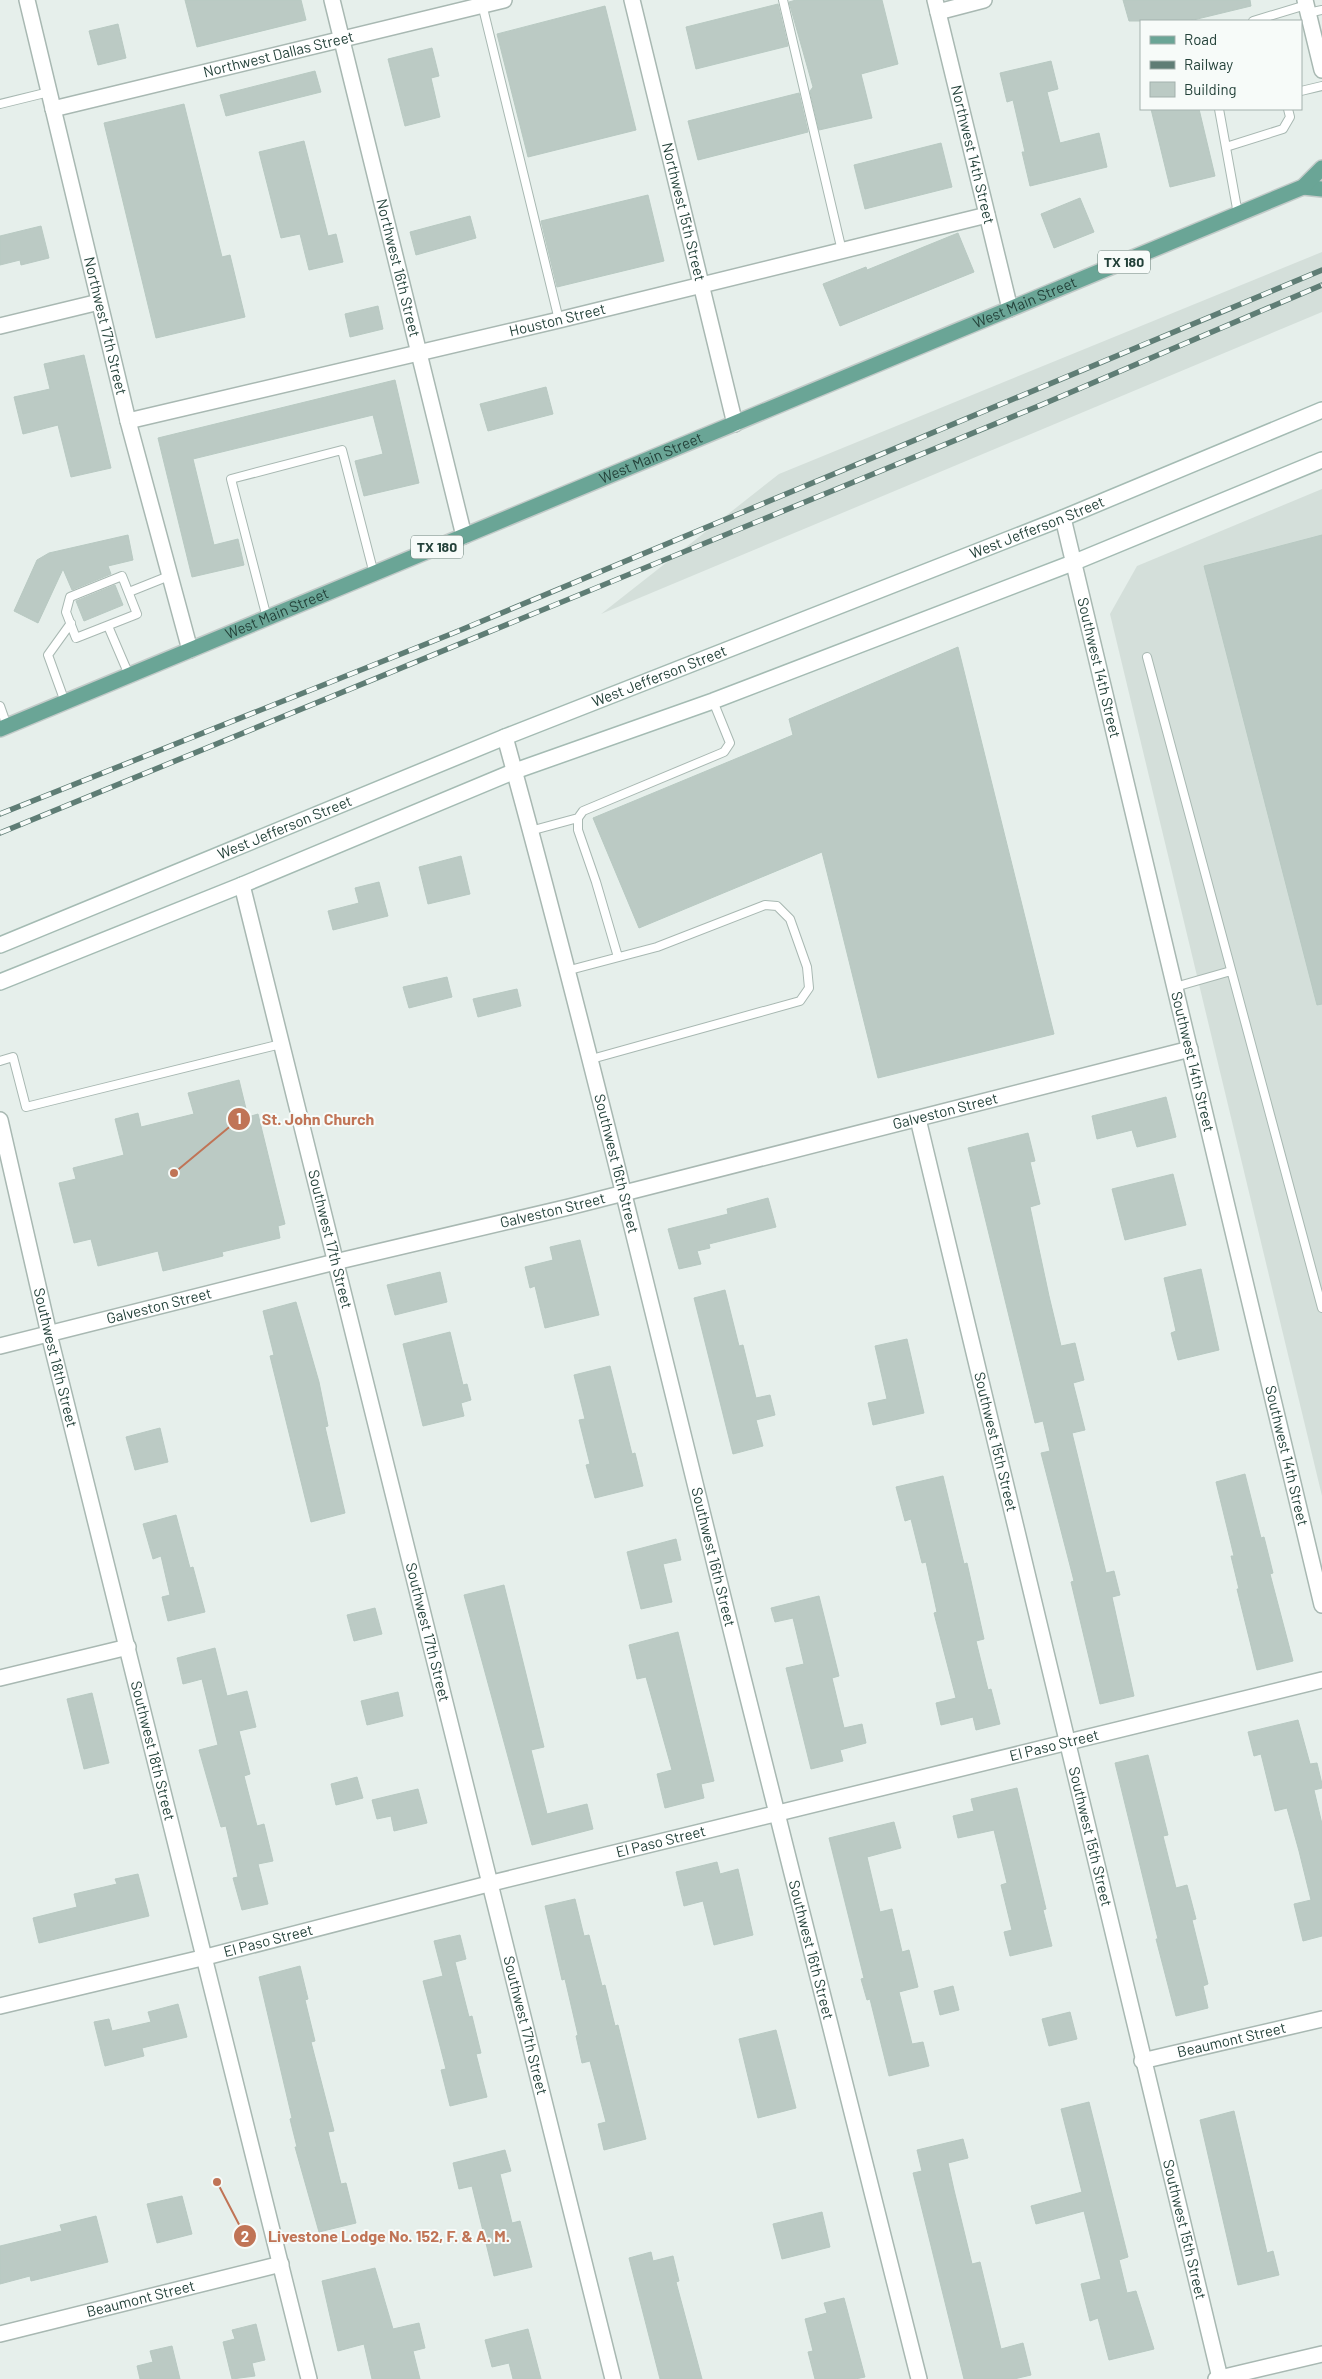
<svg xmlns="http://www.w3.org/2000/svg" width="1322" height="2379" font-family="Barlow,sans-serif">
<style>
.built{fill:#d4dfda}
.building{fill:#bbcac4;stroke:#b8c9c2}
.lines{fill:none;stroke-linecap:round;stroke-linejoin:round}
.service-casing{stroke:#a8b8b2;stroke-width:10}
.minor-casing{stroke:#a8b8b2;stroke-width:18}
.tertiary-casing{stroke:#a8b8b2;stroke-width:18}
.secondary-casing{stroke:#a4bbb3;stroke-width:18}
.primary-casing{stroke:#c2cac8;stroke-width:18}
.service{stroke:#fff;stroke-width:8}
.minor{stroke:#fff;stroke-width:15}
.tertiary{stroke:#fff;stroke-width:15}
.secondary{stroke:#fff;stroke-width:15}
.primary{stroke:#6aa596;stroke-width:15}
.rail-casing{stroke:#5f7d75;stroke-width:5.5}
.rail{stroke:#f7fbf9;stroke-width:4;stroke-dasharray:11;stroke-linecap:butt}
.labels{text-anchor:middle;stroke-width:4;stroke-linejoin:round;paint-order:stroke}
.shield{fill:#f7fbf9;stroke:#637a73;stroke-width:1}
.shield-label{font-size:14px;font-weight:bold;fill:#24423a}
.street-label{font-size:15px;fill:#24423a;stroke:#f7fbf9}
.leader{fill:none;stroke:#c07456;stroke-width:2}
.callout-dot{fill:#c07456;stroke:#f7fbf9;stroke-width:2}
.mark-label{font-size:15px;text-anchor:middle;font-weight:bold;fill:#fff}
.callout-label{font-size:16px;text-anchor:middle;font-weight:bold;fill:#c07456;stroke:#f7fbf9;stroke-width:4;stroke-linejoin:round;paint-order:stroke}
</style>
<rect width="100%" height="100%" fill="#e6efeb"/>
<path class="built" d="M1322,252V312L601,614L779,474Z
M1322,489V1496L1110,614L1137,566Z"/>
<path class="building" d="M185,0H301L306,20L197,47Z
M796,0H882L898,64L861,74L872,118L819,130L810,91L813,87L789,2Z
M1123,0H1250L1251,6L1189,21H1129Z
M778,4L788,46L696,69L686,27Z
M605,6L636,130L528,157L497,34Z
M118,24L126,58L98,65L89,31Z
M432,48L439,76L431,78L440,117L405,126L388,59Z
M1051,61L1058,89L1047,92L1060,143L1099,133L1107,167L1030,186L1022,152H1025L1013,100L1007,102L1000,73Z
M315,71L321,92L226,116L220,95Z
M799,93L808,132L698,160L688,121Z
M184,104L222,257L230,255L245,317L156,338L104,123Z
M1151,109H1199L1215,176L1170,187Z
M304,141L328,236L336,234L343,262L309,270L300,234L281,238L259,152Z
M941,143L952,187L865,209L854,165Z
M648,195L664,261L557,287L541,221Z
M1080,198L1094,232L1054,248L1041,214Z
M470,216L476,238L416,255L410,232Z
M41,226L49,258L21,265L20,260L0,265V236Z
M958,233L974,272L840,326L823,284L866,267L867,270Z
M378,306L383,329L350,337L345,314Z
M84,355L111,468L71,477L58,425L23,434L14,397L50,389L44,364Z
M395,380L419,483L364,496L355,461L383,454L373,415L193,459L214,545L238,539L244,565L192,577L158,438Z
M546,387L553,414L488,431L480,404Z
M128,535L133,560L108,566L111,574L72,590L63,569L38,623L14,611L37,560L49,553Z
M1322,535V1004L1317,1005L1204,566Z
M115,585L123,605L84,621L76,601Z
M958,647L1054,1034L878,1078L822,852L639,928L593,818L793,735L789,719Z
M461,856L470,894L428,904L419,867Z
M379,882L388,916L333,930L328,911L359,903L355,888Z
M447,977L452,997L409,1008L403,987Z
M517,989L521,1006L478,1017L473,999Z
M239,1080L248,1117L258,1114L285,1224L278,1226L280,1238L222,1252L223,1256L163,1271L158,1251L98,1266L91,1239L74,1243L59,1183L76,1179L73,1168L124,1155L115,1119L138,1113L141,1127L194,1114L188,1093Z
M1166,1097L1176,1137L1137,1147L1132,1130L1097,1139L1092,1116Z
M1028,1133L1035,1161L1030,1162L1040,1204L1030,1207L1049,1296L1061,1346L1075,1343L1084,1380L1073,1383L1085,1430L1072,1433L1106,1573L1114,1571L1120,1595L1112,1597L1134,1696L1100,1704L1071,1582L1074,1581L1041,1453L1050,1451L1043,1421L1035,1423L968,1148Z
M1173,1174L1186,1225L1125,1240L1112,1189Z
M768,1198L776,1227L709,1244L710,1248L697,1251L701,1264L679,1269L668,1229L728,1214L727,1209Z
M580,1240L599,1315L545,1328L535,1286L530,1288L525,1267L553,1260L550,1247Z
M1201,1269L1219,1350L1178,1360L1171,1333L1176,1331L1164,1278Z
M440,1272L447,1302L395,1315L387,1285Z
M725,1290L739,1346L743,1345L756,1398L770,1395L775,1415L756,1420L763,1446L733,1454L694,1298Z
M296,1302L319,1382L328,1426L325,1427L345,1513L311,1522L270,1356L274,1355L263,1311Z
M450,1332L463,1385L467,1384L471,1400L461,1403L464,1416L423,1426L403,1344Z
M907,1339L924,1413L873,1425L868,1403L887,1399L875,1346Z
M610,1366L632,1454L635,1453L643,1486L595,1498L586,1465L590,1464L579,1420L585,1419L574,1375Z
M160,1428L168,1462L135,1470L126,1437Z
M1245,1474L1261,1538L1264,1537L1273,1573L1270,1574L1293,1661L1257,1670L1237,1589H1239L1231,1556H1234L1216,1482Z
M943,1476L964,1564L967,1563L984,1639L976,1641L988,1690L991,1689L1000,1724L976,1730L973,1717L941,1725L936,1703L956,1698L934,1613L937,1612L926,1562L922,1563L911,1519L905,1521L896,1487Z
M176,1515L190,1568L193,1567L205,1612L168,1621L162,1597L170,1595L161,1556L153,1559L143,1524Z
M676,1539L681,1560L663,1564L672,1602L641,1609L627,1552Z
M504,1585L544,1747L531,1750L547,1814L587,1804L593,1829L532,1845L464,1595Z
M819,1596L839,1676L832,1678L844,1728L862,1724L866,1743L840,1750L843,1761L811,1769L786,1668L804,1664L799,1643L793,1618L775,1622L771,1608Z
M375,1608L382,1634L354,1641L347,1615Z
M678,1632L714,1781L701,1784L704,1798L665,1808L657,1774L672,1770L646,1677L637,1679L629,1645Z
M215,1648L227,1696L247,1691L256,1727L239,1731L250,1774L244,1776L257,1826L264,1824L273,1861L258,1864L268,1904L242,1910L233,1878L238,1877L226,1826L221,1827L199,1750L218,1745L202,1679L183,1684L177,1658Z
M398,1692L403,1716L367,1725L361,1701Z
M92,1693L109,1763L84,1769L67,1699Z
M1298,1720L1310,1764L1317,1763L1322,1784V1788L1314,1790L1322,1824V1936L1303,1941L1294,1904L1311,1900L1299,1851L1287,1808L1275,1811L1261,1754L1254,1756L1248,1732Z
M1148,1755L1168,1835L1163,1836L1176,1888L1187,1885L1196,1919L1192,1920L1208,1984L1203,1986L1208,2008L1176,2016L1156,1939H1158L1115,1763Z
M357,1777L363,1798L336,1805L331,1784Z
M1017,1788L1046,1909L1043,1910L1052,1946L1010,1956L1004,1932L1012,1930L1001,1885L1007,1883L994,1830L958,1838L953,1816L974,1811L971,1799Z
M418,1789L427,1823L394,1831L391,1816L377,1819L372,1800Z
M894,1822L901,1848L867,1857L880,1912L892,1909L902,1952L909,1950L918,1987L899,1992L912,2044L923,2042L929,2066L889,2076L870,1999L867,2000L861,1979L864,1978L829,1838Z
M717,1862L720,1874L738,1869L753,1935L714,1945L703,1901L684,1906L676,1872Z
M138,1874L149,1916L39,1943L33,1918L77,1907L74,1894L117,1884L115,1879Z
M575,1899L584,1936L589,1935L602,1986L605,1985L615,2026L618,2025L646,2139L604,2150L598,2124L606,2122L590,2061L582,2063L576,2036L578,2035L565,1979L562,1980L545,1906Z
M460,1935L466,1959L455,1962L469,2017L472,2016L481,2053L476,2054L487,2097L450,2106L441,2070L446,2069L423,1981L443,1976L434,1941Z
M300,1966L308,1999L305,2000L315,2041L311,2042L334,2131L328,2132L341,2184L346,2183L356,2223L319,2232L295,2147H297L290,2119L292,2118L259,1977Z
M953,1986L959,2010L940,2015L934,1991Z
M178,2004L187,2037L142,2048L144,2056L105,2066L94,2022L109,2019L112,2031L151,2022L148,2012Z
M1070,2012L1077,2039L1049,2046L1042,2019Z
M776,2030L796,2108L758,2118L739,2039Z
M1089,2102L1128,2257L1119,2260L1127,2293L1136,2291L1154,2349L1109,2360L1098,2318L1090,2321L1081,2284L1101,2279L1084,2211L1036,2224L1031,2206L1082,2192L1061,2109Z
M1234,2111L1267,2253L1273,2251L1279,2275L1238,2285L1200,2120Z
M963,2139L968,2158L948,2163L954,2190L972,2264L980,2262L1001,2349L1023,2343L1031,2375L1014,2379H964L913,2173L922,2171L917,2150Z
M505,2150L511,2171L500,2174L512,2223L520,2221L532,2267L494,2276L472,2186L459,2189L453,2163Z
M182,2196L192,2234L157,2243L147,2204Z
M822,2212L830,2247L782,2259L773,2224Z
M96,2216L108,2262L31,2281L30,2276L0,2284V2246L62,2231L60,2225Z
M651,2252L653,2261L673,2256L679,2281L676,2282L702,2379H660L629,2258Z
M375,2268L393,2329L419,2323L425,2348L413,2351L420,2379H372L364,2344L338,2351L322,2281Z
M844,2298L865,2377L855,2379H815L808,2352L813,2351L805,2319L827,2313L824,2303Z
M256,2324L265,2360L252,2363L255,2376L232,2379L223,2342L235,2339L232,2330Z
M528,2329L541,2379H513L509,2363L492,2367L485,2340Z
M172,2346L180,2379H140L137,2366L153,2362L150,2351Z"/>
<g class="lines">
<g class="service-casing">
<path id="service" d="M783,0L842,251
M482,4L559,320
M1308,13L1322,10
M1253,21L1306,5
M1301,91L1322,86
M0,104L49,92
M1219,109L1238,214
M1226,147L1283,129L1290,117L1288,109
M122,576L137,614L76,638L66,612L70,597Z
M129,592L169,576
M267,618L231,479L342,450L374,574
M108,626L129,675
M1147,657L1322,1308
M65,702L48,655L71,623
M0,706L7,726
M530,831L578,818
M618,957L596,882L578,830V818L583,811L724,752L730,743L713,701
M566,971L657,947L765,905L777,906L790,919L807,967L809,988L800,1001L588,1060
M1175,987L1231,971
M0,1061L13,1057L26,1107L281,1044"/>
</g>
<g class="minor-casing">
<g id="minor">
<path id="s1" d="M27,0L128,421L190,650"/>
<path id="s2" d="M332,0L464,536"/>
<path id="s3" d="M632,0L735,424"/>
<path id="s4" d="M935,0L1010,309"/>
<path d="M1305,0L1322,70"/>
<path d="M938,12L984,0"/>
<path id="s5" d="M53,109L504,0"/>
<path d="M0,326L99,302"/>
<path id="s6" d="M128,421L559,320L987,215"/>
<path id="s7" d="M505,737C591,1049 665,1364 743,1678C800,1912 862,2145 919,2379"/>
<path id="s8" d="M242,885L613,2379"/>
<path id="s9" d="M918,1119L1220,2378"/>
<path id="s10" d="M0,1120L49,1334L309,2379"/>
<path id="s11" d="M0,1346L335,1262L569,1207L1190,1049"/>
<path d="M0,1678L128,1647"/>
<path id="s12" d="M0,2006L206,1957L492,1883L1322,1680"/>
<path id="s13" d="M1142,2061L1322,2019"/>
<path id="s14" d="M0,2334L281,2264"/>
</g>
</g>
<g class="tertiary-casing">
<g id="tertiary">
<path id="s15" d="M1063,518L1322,1605"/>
<path d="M1216,2379L1322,2354"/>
</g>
</g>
<g class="secondary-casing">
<g id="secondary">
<path id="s16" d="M0,945L505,737L1063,518L1322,410"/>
<path d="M0,982L242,885L515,771L713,701L1075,562L1322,460"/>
</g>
</g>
<g class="primary-casing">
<g id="primary">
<path d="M1303,187L1322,189"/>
<path id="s17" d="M0,729L1303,187L1322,168"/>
</g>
</g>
<use href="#service" class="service"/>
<use href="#minor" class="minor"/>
<use href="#tertiary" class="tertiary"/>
<use href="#secondary" class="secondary"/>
<use href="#primary" class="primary"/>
<g class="rail-casing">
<path id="rail" d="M0,814L456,632L1322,270
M0,833L1041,405L1322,285"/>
</g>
<use href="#rail" class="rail"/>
</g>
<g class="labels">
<g class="shield">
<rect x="1098" y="250.5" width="52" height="23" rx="4"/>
<rect x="411" y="535.5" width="52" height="23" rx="4"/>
</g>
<g class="shield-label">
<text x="1124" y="267">TX 180</text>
<text x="437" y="552">TX 180</text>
</g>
<g class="street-label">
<text dy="5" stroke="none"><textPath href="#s5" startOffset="232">Northwest Dallas Street</textPath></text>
<text dy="5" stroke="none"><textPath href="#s4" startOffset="159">Northwest 14th Street</textPath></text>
<text dy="5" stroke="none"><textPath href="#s3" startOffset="218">Northwest 15th Street</textPath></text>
<text dy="5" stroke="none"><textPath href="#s2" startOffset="276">Northwest 16th Street</textPath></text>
<text dy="5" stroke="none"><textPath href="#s17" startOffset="1110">West Main Street</textPath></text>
<text dy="5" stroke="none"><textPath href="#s6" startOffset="441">Houston Street</textPath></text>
<text dy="5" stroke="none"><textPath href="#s1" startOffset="335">Northwest 17th Street</textPath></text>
<text dy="5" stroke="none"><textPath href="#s17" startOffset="705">West Main Street</textPath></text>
<text dy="5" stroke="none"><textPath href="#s16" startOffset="1118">West Jefferson Street</textPath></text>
<text dy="5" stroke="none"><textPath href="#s17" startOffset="300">West Main Street</textPath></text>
<text dy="5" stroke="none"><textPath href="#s15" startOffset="154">Southwest 14th Street</textPath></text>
<text dy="5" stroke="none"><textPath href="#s16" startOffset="712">West Jefferson Street</textPath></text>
<text dy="5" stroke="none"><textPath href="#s16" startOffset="308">West Jefferson Street</textPath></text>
<text dy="5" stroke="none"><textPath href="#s15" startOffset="559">Southwest 14th Street</textPath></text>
<text dy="5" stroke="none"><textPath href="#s11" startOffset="974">Galveston Street</textPath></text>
<text dy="5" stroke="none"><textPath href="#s7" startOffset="441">Southwest 16th Street</textPath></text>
<text dy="5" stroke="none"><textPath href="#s11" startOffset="569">Galveston Street</textPath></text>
<text dy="5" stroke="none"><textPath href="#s8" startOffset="365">Southwest 17th Street</textPath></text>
<text dy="5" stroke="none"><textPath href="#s11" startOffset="164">Galveston Street</textPath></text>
<text dy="5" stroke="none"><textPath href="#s10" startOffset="244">Southwest 18th Street</textPath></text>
<text dy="5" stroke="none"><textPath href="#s9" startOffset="332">Southwest 15th Street</textPath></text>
<text dy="5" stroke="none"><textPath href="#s15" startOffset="964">Southwest 14th Street</textPath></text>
<text dy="5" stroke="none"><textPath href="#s7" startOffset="846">Southwest 16th Street</textPath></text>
<text dy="5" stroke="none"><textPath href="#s8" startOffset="770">Southwest 17th Street</textPath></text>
<text dy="5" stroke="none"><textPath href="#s12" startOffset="1086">El Paso Street</textPath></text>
<text dy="5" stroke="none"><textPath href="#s10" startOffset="649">Southwest 18th Street</textPath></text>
<text dy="5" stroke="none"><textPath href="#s9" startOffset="738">Southwest 15th Street</textPath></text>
<text dy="5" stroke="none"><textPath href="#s12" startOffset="681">El Paso Street</textPath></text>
<text dy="5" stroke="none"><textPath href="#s12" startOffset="276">El Paso Street</textPath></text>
<text dy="5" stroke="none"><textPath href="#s7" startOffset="1251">Southwest 16th Street</textPath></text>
<text dy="5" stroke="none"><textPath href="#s8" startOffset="1175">Southwest 17th Street</textPath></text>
<text dy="5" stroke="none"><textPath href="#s13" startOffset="92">Beaumont Street</textPath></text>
<text dy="5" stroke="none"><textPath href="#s9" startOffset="1142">Southwest 15th Street</textPath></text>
<text dy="5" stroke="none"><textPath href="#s14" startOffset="145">Beaumont Street</textPath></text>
</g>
</g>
<path class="leader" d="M174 1173L239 1119M217 2182L245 2236"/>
<g class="callout-dot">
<circle cx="174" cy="1173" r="5"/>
<circle cx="217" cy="2182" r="5"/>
<circle cx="239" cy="1119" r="12"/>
<circle cx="245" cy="2236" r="12"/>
</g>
<g class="mark-label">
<text x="239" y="1124">1</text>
<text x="245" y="2242">2</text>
</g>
<g class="callout-label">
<text x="318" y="1125">St. John Church</text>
<text x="389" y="2242">Livestone Lodge No. 152, F. &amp; A. M.</text>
</g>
<rect x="1140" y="20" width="162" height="90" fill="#f7fbf9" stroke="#a3b1ad"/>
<rect x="1150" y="36" width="25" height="8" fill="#6aa596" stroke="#a3b1ad"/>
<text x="1184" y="45" font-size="15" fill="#24423a">Road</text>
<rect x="1150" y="61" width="25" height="8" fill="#5f7d75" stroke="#a3b1ad"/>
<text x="1184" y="70" font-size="15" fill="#24423a">Railway</text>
<rect x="1150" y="82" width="25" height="15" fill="#bbcac4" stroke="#a3b1ad"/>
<text x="1184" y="95" font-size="15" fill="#24423a">Building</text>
</svg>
